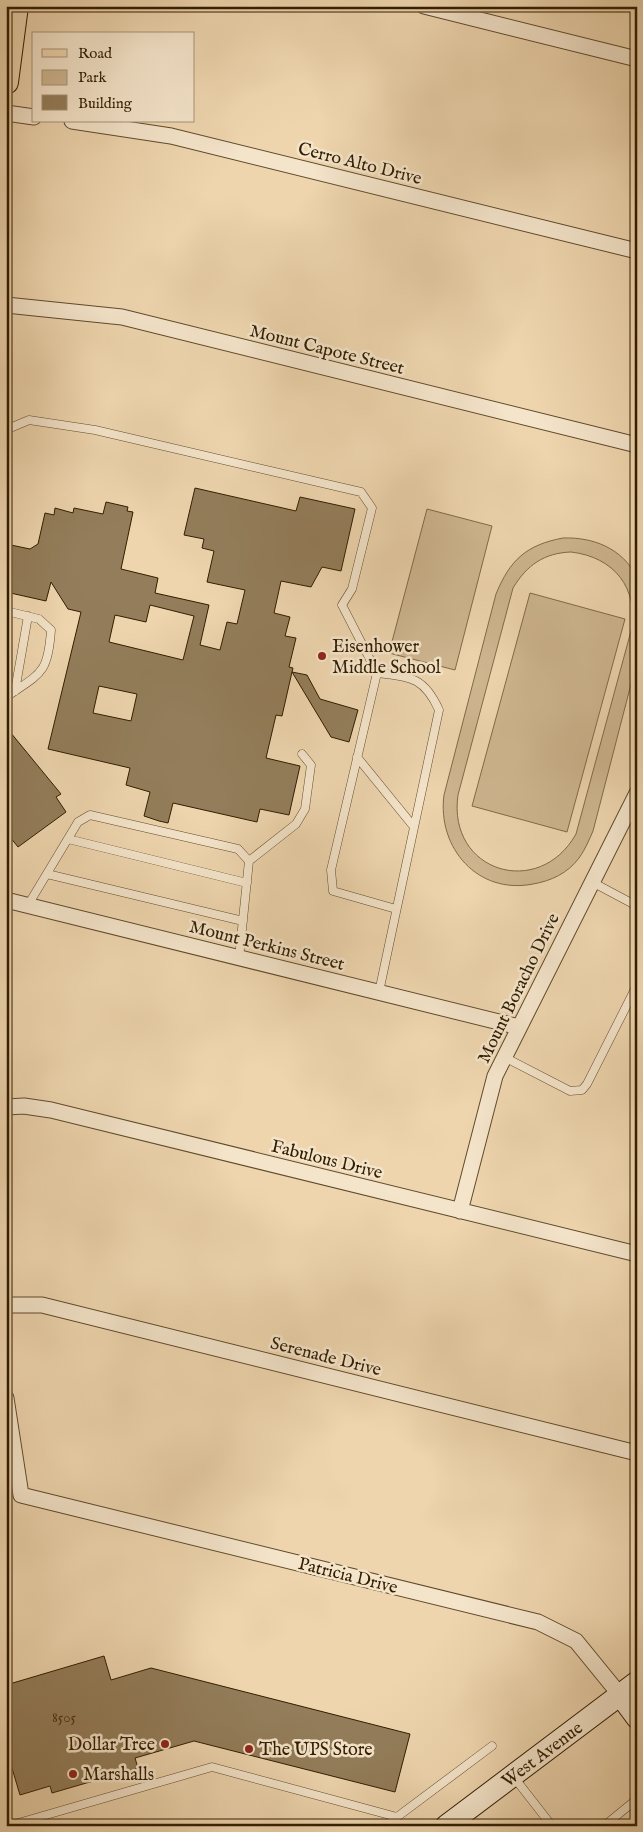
<svg xmlns="http://www.w3.org/2000/svg" width="643" height="1832" font-family="'IM FELL English',serif">
<style>
.green{fill:#ceb690;stroke:#806a48;fill-rule:evenodd}
.building{fill:#937d5a;stroke:#311d00;fill-rule:evenodd}
.lines{fill:none;stroke-linecap:round;stroke-linejoin:round}
.lane-casing{stroke:#604b2c;stroke-width:9}
.street-casing{stroke:#604b2c;stroke-width:17}
.secondary-casing{stroke:#311d00;stroke-width:23}
.primary-casing{stroke:#311d00;stroke-width:26}
.lane{stroke:#f4e4ca;stroke-width:8}
.street{stroke:#f4e4ca;stroke-width:15}
.secondary{stroke:#f4e4ca;stroke-width:21}
.primary{stroke:#eed5ae;stroke-width:24}
.poi-dot{fill:#8f2418;stroke:#f4e4ca;stroke-width:2}
.labels{text-anchor:middle;stroke-width:5;stroke-linejoin:round;paint-order:stroke}
.number-label{font-size:15px;fill:#4a3516}
.street-label{font-size:18px;fill:#311d00;stroke:#f4e4ca}
.poi-label{font-size:18px;fill:#311d00;stroke:#f4e4ca;text-anchor:start}
</style>
<rect width="100%" height="100%" fill="#eed5ae"/>
<filter id="stains"><feTurbulence type="fractalNoise" baseFrequency=".004" numOctaves="4"/><feColorMatrix values="0 0 0 0 .2 0 0 0 0 .09 0 0 0 0 .02 0 0 0 .5 -.17"/></filter>
<radialGradient id="worn" r=".72"><stop offset=".6" stop-color="#630" stop-opacity="0"/><stop offset="1" stop-color="#630" stop-opacity=".3"/></radialGradient>
<path class="green" d="M427,509L492,526L455,670L389,653Z
M563,538C593,537 622,548 637,577V661L593,831C589,840 585,850 579,858C568,873 551,881 533,884C478,895 437,848 444,795L496,594C510,560 526,545 563,538ZM571,552C614,557 639,588 631,631L576,834C539,900 447,872 458,795L513,588C527,565 544,553 571,552Z
M530,593L625,619L567,832L472,806Z"/>
<path class="building" d="M195,488L296,511L300,497L355,509L341,571L322,567L311,587L281,581L274,613L290,617L285,636L296,638L289,667L293,668L292,672L307,675L320,699L358,710L349,742L331,737L292,672L282,716L276,715L266,758L300,766L289,815L260,809L257,822L173,803L168,823L159,821L144,816L150,792L126,785L130,768L48,749L81,612L68,609L51,582L46,601L6,592V544L30,549L38,544L45,513L54,515L55,508L73,513L74,508L103,514L106,502L128,507L127,511L133,512L121,569L158,578L155,593L209,605L200,645L220,650L227,622L237,624L245,590L207,582L214,551L202,548L204,539L184,535ZM150,605L194,616L183,660L109,642L115,615L146,622ZM99,686L137,694L131,721L93,713Z
M6,727L61,794L56,797L66,812L18,847L6,832Z
M104,1656L111,1680L151,1668L410,1734L395,1792L194,1741L135,1758L138,1768L52,1793L50,1786L20,1795L6,1748V1685Z"/>
<g class="lines">
<g class="lane-casing">
<path id="lane" d="M6,428H10L29,420L95,430L361,492L372,508L352,589L342,605L377,673C411,677 424,677 439,710L379,992
M6,611L39,619L51,630C48,674 41,673 6,697
M377,673L331,870L333,891L396,909
M15,691L28,616
M357,757L414,827
M68,839L247,883
M249,861L296,824L305,809L311,765L302,754
M47,874L243,921
M592,882L637,906
M28,905L78,822L90,815L238,849L249,861L239,958
M504,1057L570,1091L582,1090L587,1084L637,985
M513,1776L552,1826
M8,1826L212,1767L397,1817
M385,1826L492,1746
M604,1826L637,1799"/>
</g>
<g class="street-casing">
<path id="street" d="M424,6L637,59
M6,113L34,117
M72,121L171,136L637,251
M6,305L122,317L637,445
M6,900L519,1027
M6,1107L24,1106L51,1110L637,1254
M460,1211L495,1076L637,793
M6,1305H42L637,1453
M6,1398L21,1495L538,1622L576,1641L620,1695"/>
</g>
<g class="secondary-casing">
<path id="secondary" d="M620,1695L637,1718
M446,1826L637,1682"/>
</g>
<g class="primary-casing">
<path id="primary" d="M6,82L16,6"/>
</g>
<use href="#lane" class="lane"/>
<use href="#street" class="street"/>
<use href="#secondary" class="secondary"/>
<use href="#primary" class="primary"/>
</g>
<g class="poi-dot">
<circle cx="322" cy="656" r="5"/>
<circle cx="165" cy="1744" r="5"/>
<circle cx="249" cy="1749" r="5"/>
<circle cx="73" cy="1774" r="5"/>
</g>
<g class="labels">
<g class="number-label">
<text x="64" y="1722">8505</text>
</g>
<g class="street-label">
<text transform="translate(360 163) rotate(14)" y="6">Cerro Alto Drive</text>
<text transform="translate(327 349) rotate(14)" y="6">Mount Capote Street</text>
<text transform="translate(267 945) rotate(14)" y="6">Mount Perkins Street</text>
<text transform="translate(518 988) rotate(-64)" y="6">Mount Boracho Drive</text>
<text transform="translate(327 1159) rotate(14)" y="6">Fabulous Drive</text>
<text transform="translate(326 1356) rotate(14)" y="6">Serenade Drive</text>
<text transform="translate(348 1575) rotate(14)" y="6">Patricia Drive</text>
<text transform="translate(542 1754) rotate(-37)" y="6">West Avenue</text>
</g>
<g class="poi-label">
<text x="332" y="652">Eisenhower<tspan x="332" dy="21">Middle School</tspan></text>
<text x="155" y="1750" text-anchor="end">Dollar Tree</text>
<text x="259" y="1755">The UPS Store</text>
<text x="83" y="1780">Marshalls</text>
</g>
</g>
<rect width="643" height="1832" fill="none" stroke="#eed5ae" stroke-width="25"/>
<rect x="8" y="8" width="628" height="1817" fill="none" stroke="#311d00" stroke-width="2.5"/>
<rect x="12" y="12" width="618" height="1807" fill="none" stroke="#311d00"/>
<rect x="32" y="32" width="162" height="90" fill="#f4e4ca" stroke="#a69479"/>
<rect x="42" y="49" width="25" height="8" fill="#eed5ae" stroke="#a69479"/>
<text x="78" y="58" font-size="15" fill="#311d00">Road</text>
<rect x="42" y="70" width="25" height="15" fill="#ceb690" stroke="#a69479"/>
<text x="78" y="82" font-size="15" fill="#311d00">Park</text>
<rect x="42" y="95" width="25" height="15" fill="#937d5a" stroke="#a69479"/>
<text x="78" y="108" font-size="15" fill="#311d00">Building</text>
<rect width="100%" height="100%" filter="url(#stains)"/>
<rect width="100%" height="100%" fill="url(#worn)"/>
</svg>
